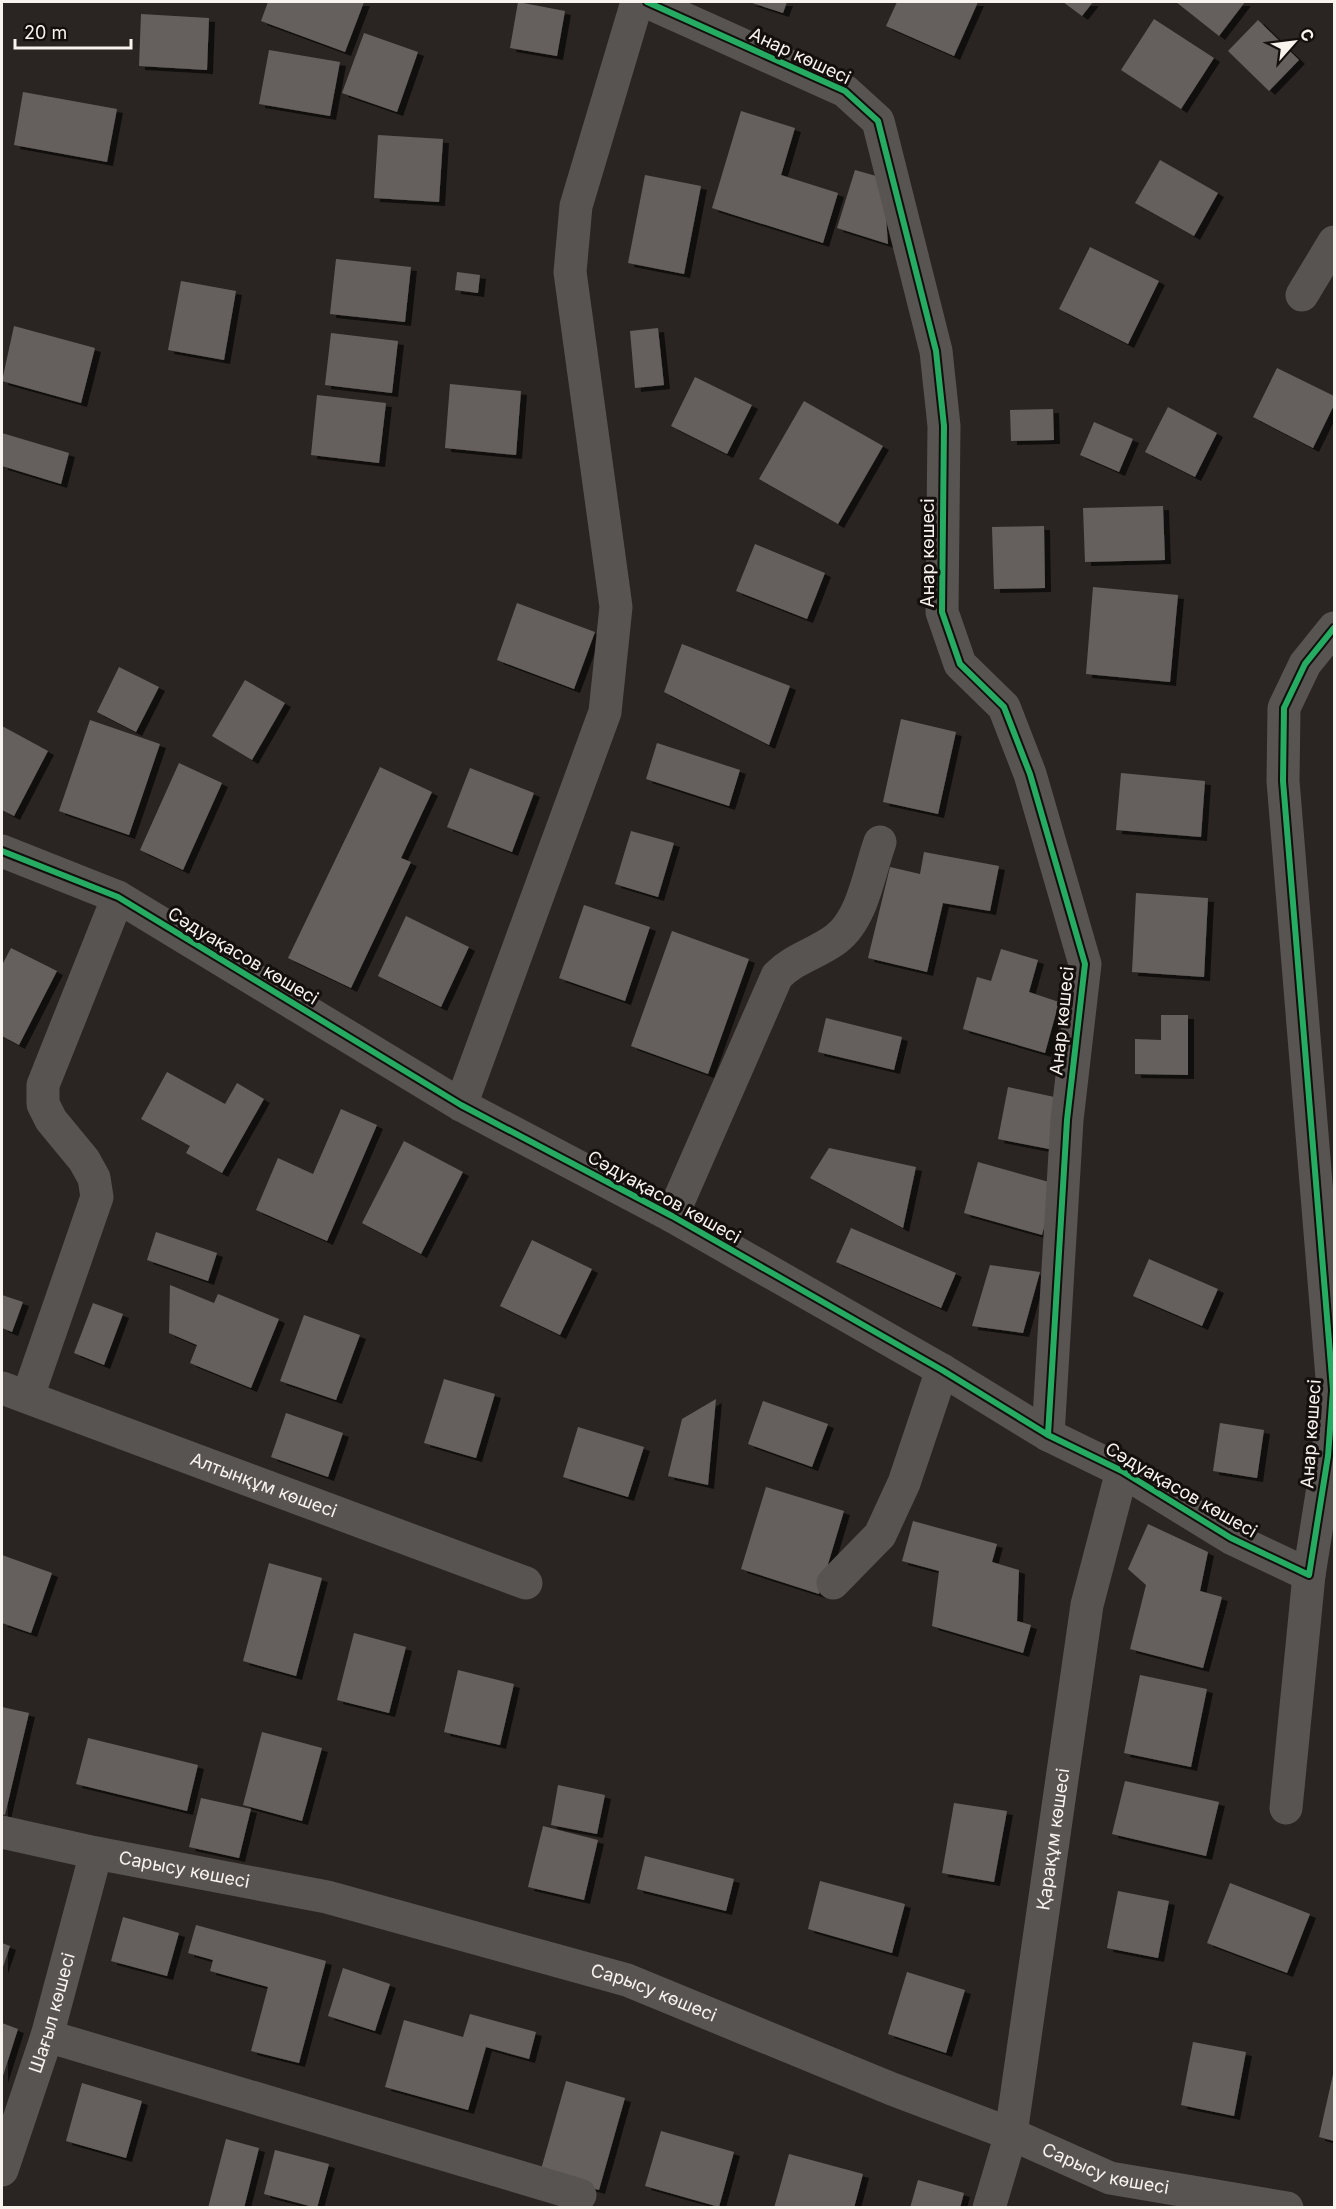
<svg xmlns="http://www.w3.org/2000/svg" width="1336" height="2209" font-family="Inter,sans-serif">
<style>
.building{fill:#65605d;filter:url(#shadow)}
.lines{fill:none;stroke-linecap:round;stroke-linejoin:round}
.minor{stroke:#585452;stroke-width:33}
.cycleway-casing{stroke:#130f0c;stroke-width:10}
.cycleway{stroke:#26ab63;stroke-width:6}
.labels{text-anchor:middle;stroke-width:6;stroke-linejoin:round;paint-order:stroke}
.street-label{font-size:18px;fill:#f9f3ee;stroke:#130f0c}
</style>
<defs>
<filter id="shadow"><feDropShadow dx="6" dy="4" stdDeviation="0" flood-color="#0009"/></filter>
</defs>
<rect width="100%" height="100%" fill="#2a2522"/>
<path class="building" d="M268,2H364L345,52L261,21Z
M518,2L565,11L557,56L510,48Z
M749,2H787L783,13Z
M897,2H978L954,56L886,26Z
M1063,2H1093L1082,16Z
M1176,2H1245L1219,36Z
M141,14L209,18L207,70L139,66Z
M1154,19L1214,58L1181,109L1121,70Z
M1258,20L1299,60L1269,91L1228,51Z
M364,33L418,52L397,112L342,93Z
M269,50L340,62L330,116L259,104Z
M23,92L117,109L107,162L14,145Z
M741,111L795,128L781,175L838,193L823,243L712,208Z
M378,135L443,139L439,202L374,198Z
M1160,160L1218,193L1194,236L1135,203Z
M855,170L883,178L888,244L837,228Z
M645,175L701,186L684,274L628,263Z
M1090,247L1159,281L1128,344L1059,309Z
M336,259L411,267L405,322L330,314Z
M457,272L480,275L478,293L455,290Z
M181,281L236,291L224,360L168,350Z
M14,326L95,348L81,403L2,381Z
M658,328L664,385L635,388L630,331Z
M331,333L398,341L392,393L325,385Z
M1277,368L1334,396V405L1313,448L1253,417Z
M695,377L752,405L727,454L671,426Z
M450,384L521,391L516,455L445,448Z
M317,395L386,403L379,463L311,455Z
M804,401L883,446L838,524L759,479Z
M1168,407L1217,433L1195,477L1145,452Z
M1053,409L1054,440L1011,441L1010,410Z
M1094,422L1133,439L1119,472L1080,455Z
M2,433L69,453L61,484L2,466Z
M1163,506L1165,560L1085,562L1083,508Z
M1044,526L1045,588L994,589L992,527Z
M755,544L825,573L807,619L736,591Z
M1093,587L1178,595L1170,682L1086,674Z
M517,603L595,632L574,689L497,660Z
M682,644L790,686L769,745L664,692Z
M119,667L159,687L136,732L97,712Z
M245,680L285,703L252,760L212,736Z
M901,719L956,732L938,814L883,802Z
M90,720L160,744L129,835L59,811Z
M2,726L48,751L14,816L2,810Z
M657,743L740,770L729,806L646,779Z
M179,763L222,783L183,870L140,850Z
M380,767L432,792L401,858L411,862L351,988L288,958Z
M470,768L534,793L512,852L447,827Z
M1121,773L1205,781L1201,837L1116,830Z
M631,831L674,843L658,897L615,884Z
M924,852L999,866L990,911L943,903L927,972L868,958L890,867L920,874Z
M1136,893L1208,898L1204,977L1132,972Z
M584,905L650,927L625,1001L559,978Z
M406,916L469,947L441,1007L378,976Z
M672,931L749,959L708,1074L631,1046Z
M11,948L57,971L19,1045L2,1036V965Z
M1001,949L1038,960L1029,992L1059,1002L1045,1053L963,1029L977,977L991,981Z
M1161,1015H1188V1075L1135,1074V1039L1161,1040Z
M826,1018L902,1037L894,1070L818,1052Z
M167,1072L225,1104L237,1083L264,1099L222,1173L186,1153L190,1146L141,1119Z
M1008,1087L1059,1098L1049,1149L998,1139Z
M341,1109L377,1125L327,1241L256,1210L278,1158L313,1174Z
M404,1141L463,1172L421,1254L362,1223Z
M829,1148L916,1167L903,1228L810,1178Z
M978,1162L1056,1184L1042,1235L964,1213Z
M851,1228L956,1273L941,1308L836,1262Z
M156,1232L217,1253L208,1281L147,1260Z
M532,1240L592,1269L560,1335L500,1306Z
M1149,1259L1218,1289L1202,1326L1133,1296Z
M990,1265L1040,1272L1023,1333L972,1326Z
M170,1285L214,1303L218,1294L279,1319L251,1388L190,1363L197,1345L169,1333Z
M2,1295L23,1302L12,1332L2,1328Z
M93,1303L123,1314L104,1365L74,1353Z
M304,1315L360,1335L336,1400L280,1381Z
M444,1379L495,1394L476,1458L424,1443Z
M716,1399L708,1485L668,1476L682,1419Z
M763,1401L828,1424L812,1467L748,1444Z
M286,1413L343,1433L328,1477L271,1457Z
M1220,1423L1264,1430L1257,1478L1213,1471Z
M578,1427L644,1447L628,1497L563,1477Z
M766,1487L844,1511L819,1594L741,1569Z
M913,1521L997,1544L992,1562L1019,1570L1017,1621L1031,1625L1023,1653L932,1626L939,1571L902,1561Z
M1148,1524L1208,1552L1200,1591L1222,1597L1203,1668L1130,1649L1146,1585L1128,1569Z
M2,1555L52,1573L31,1633L2,1623Z
M269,1563L322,1578L296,1676L243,1661Z
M354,1633L406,1647L389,1713L337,1700Z
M458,1670L514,1684L500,1745L444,1732Z
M1140,1675L1207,1689L1191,1767L1124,1753Z
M2,1707L29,1713L5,1815L2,1814Z
M262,1732L322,1748L302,1821L243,1805Z
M88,1738L198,1765L187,1811L76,1784Z
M1125,1781L1219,1802L1206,1856L1112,1834Z
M558,1785L605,1795L597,1834L551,1825Z
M201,1798L251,1809L239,1858L189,1847Z
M954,1803L1007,1811L994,1882L942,1873Z
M543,1826L598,1840L584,1900L528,1887Z
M645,1856L734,1879L726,1911L637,1889Z
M820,1881L905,1904L892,1953L808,1929Z
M1230,1883L1310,1914L1287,1973L1207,1943Z
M1118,1891L1169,1901L1158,1958L1107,1948Z
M123,1917L179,1933L167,1976L111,1961Z
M196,1925L326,1961L299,2063L251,2051L268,1987L210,1971L213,1960L188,1953Z
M2,1943L10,1946L2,1970Z
M343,1968L390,1984L375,2031L328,2016Z
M907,1972L965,1990L946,2053L888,2034Z
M470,2014L536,2032L529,2059L486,2047L468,2110L385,2087L404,2020L463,2037Z
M2,2023L18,2029L2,2079Z
M1193,2042L1246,2052L1234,2116L1181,2105Z
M1334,2070V2141L1319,2137Z
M566,2081L625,2098L599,2190L540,2173Z
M82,2083L142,2101L126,2158L66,2141Z
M661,2131L734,2152L719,2207L645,2186Z
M226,2139L259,2148L244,2208H208Z
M275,2150L329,2164L317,2208L264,2194Z
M789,2154L863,2174L854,2208H774Z
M918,2180L964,2193L960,2208H910Z"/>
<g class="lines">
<g class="minor">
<path d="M647,2L845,91L878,121L936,351L944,426L942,612L960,664L1004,707L1030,774L1085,964L1067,1120L1048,1435"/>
<path d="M1302,295L1334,242"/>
<path d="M2,851L118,897L461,1105L672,1216L942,1370L1048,1435L1122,1471L1231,1538L1309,1575"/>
<path d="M461,1105L605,712L616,607L570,272L576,206L637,2"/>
<path d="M672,1216L777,976C796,957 816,954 836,939C863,919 869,872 880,842"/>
<path id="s1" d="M2,1388L526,1583"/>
<path d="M28,1396L97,1197L94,1178L84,1160L51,1120L43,1104V1085L118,897"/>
<path d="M833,1583L880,1535L904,1483L942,1370"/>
<path d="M1286,1808L1309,1575L1328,1456L1333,1390L1283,781L1284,708L1305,664L1334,628"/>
<path id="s2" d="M2,1832L96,1853L327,1897L627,1980L892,2089L1011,2134L1110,2178L1287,2208"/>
<path d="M47,2036L580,2195"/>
<path id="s3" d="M2,2170L47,2036L96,1853"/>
<path id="s4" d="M989,2208L1011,2134L1087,1605L1122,1471"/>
</g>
<g class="cycleway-casing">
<path id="cycleway" d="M647,2L845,91L878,121L936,351L944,426L942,612L960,664L1004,707L1030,774L1085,964L1067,1120L1048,1435
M2,851L118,897L461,1105L672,1216L942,1370L1048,1435L1122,1471L1231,1538L1309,1575L1328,1456L1333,1390L1283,781L1284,708L1305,664L1334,628"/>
</g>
<use href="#cycleway" class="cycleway"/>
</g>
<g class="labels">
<g class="street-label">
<text transform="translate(800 56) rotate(25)" y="6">Анар көшесі</text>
<text transform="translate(928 553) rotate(-90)" y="6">Анар көшесі</text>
<text transform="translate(243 956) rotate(31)" y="6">Сәдуақасов көшесі</text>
<text transform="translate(1062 1021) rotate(-84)" y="6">Анар көшесі</text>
<text transform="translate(664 1197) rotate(29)" y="6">Сәдуақасов көшесі</text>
<text transform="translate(1311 1434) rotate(-86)" y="6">Анар көшесі</text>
<text dy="6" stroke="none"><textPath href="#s1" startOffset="279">Алтынқұм көшесі</textPath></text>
<text transform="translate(1181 1490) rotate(30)" y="6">Сәдуақасов көшесі</text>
<text dy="6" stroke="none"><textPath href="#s4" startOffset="375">Қарақұм көшесі</textPath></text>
<text dy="6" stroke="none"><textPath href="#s2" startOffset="186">Сарысу көшесі</textPath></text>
<text dy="6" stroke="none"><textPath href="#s2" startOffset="672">Сарысу көшесі</textPath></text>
<text dy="6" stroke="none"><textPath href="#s3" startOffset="165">Шағыл көшесі</textPath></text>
<text dy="6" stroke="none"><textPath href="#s2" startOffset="1158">Сарысу көшесі</textPath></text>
</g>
</g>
<rect width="1336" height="2209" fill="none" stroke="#f9f3ee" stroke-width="6"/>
<g transform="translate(1294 42) rotate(62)" stroke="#130f0c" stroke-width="4.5" paint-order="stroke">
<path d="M0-4.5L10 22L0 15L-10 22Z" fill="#f9f3ee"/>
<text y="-9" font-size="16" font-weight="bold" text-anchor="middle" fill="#f9f3ee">С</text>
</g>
<path d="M15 39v9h116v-9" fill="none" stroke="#f9f3ee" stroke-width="3"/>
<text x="24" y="39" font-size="18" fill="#f9f3ee" stroke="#130f0c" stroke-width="4.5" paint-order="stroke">20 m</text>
</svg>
